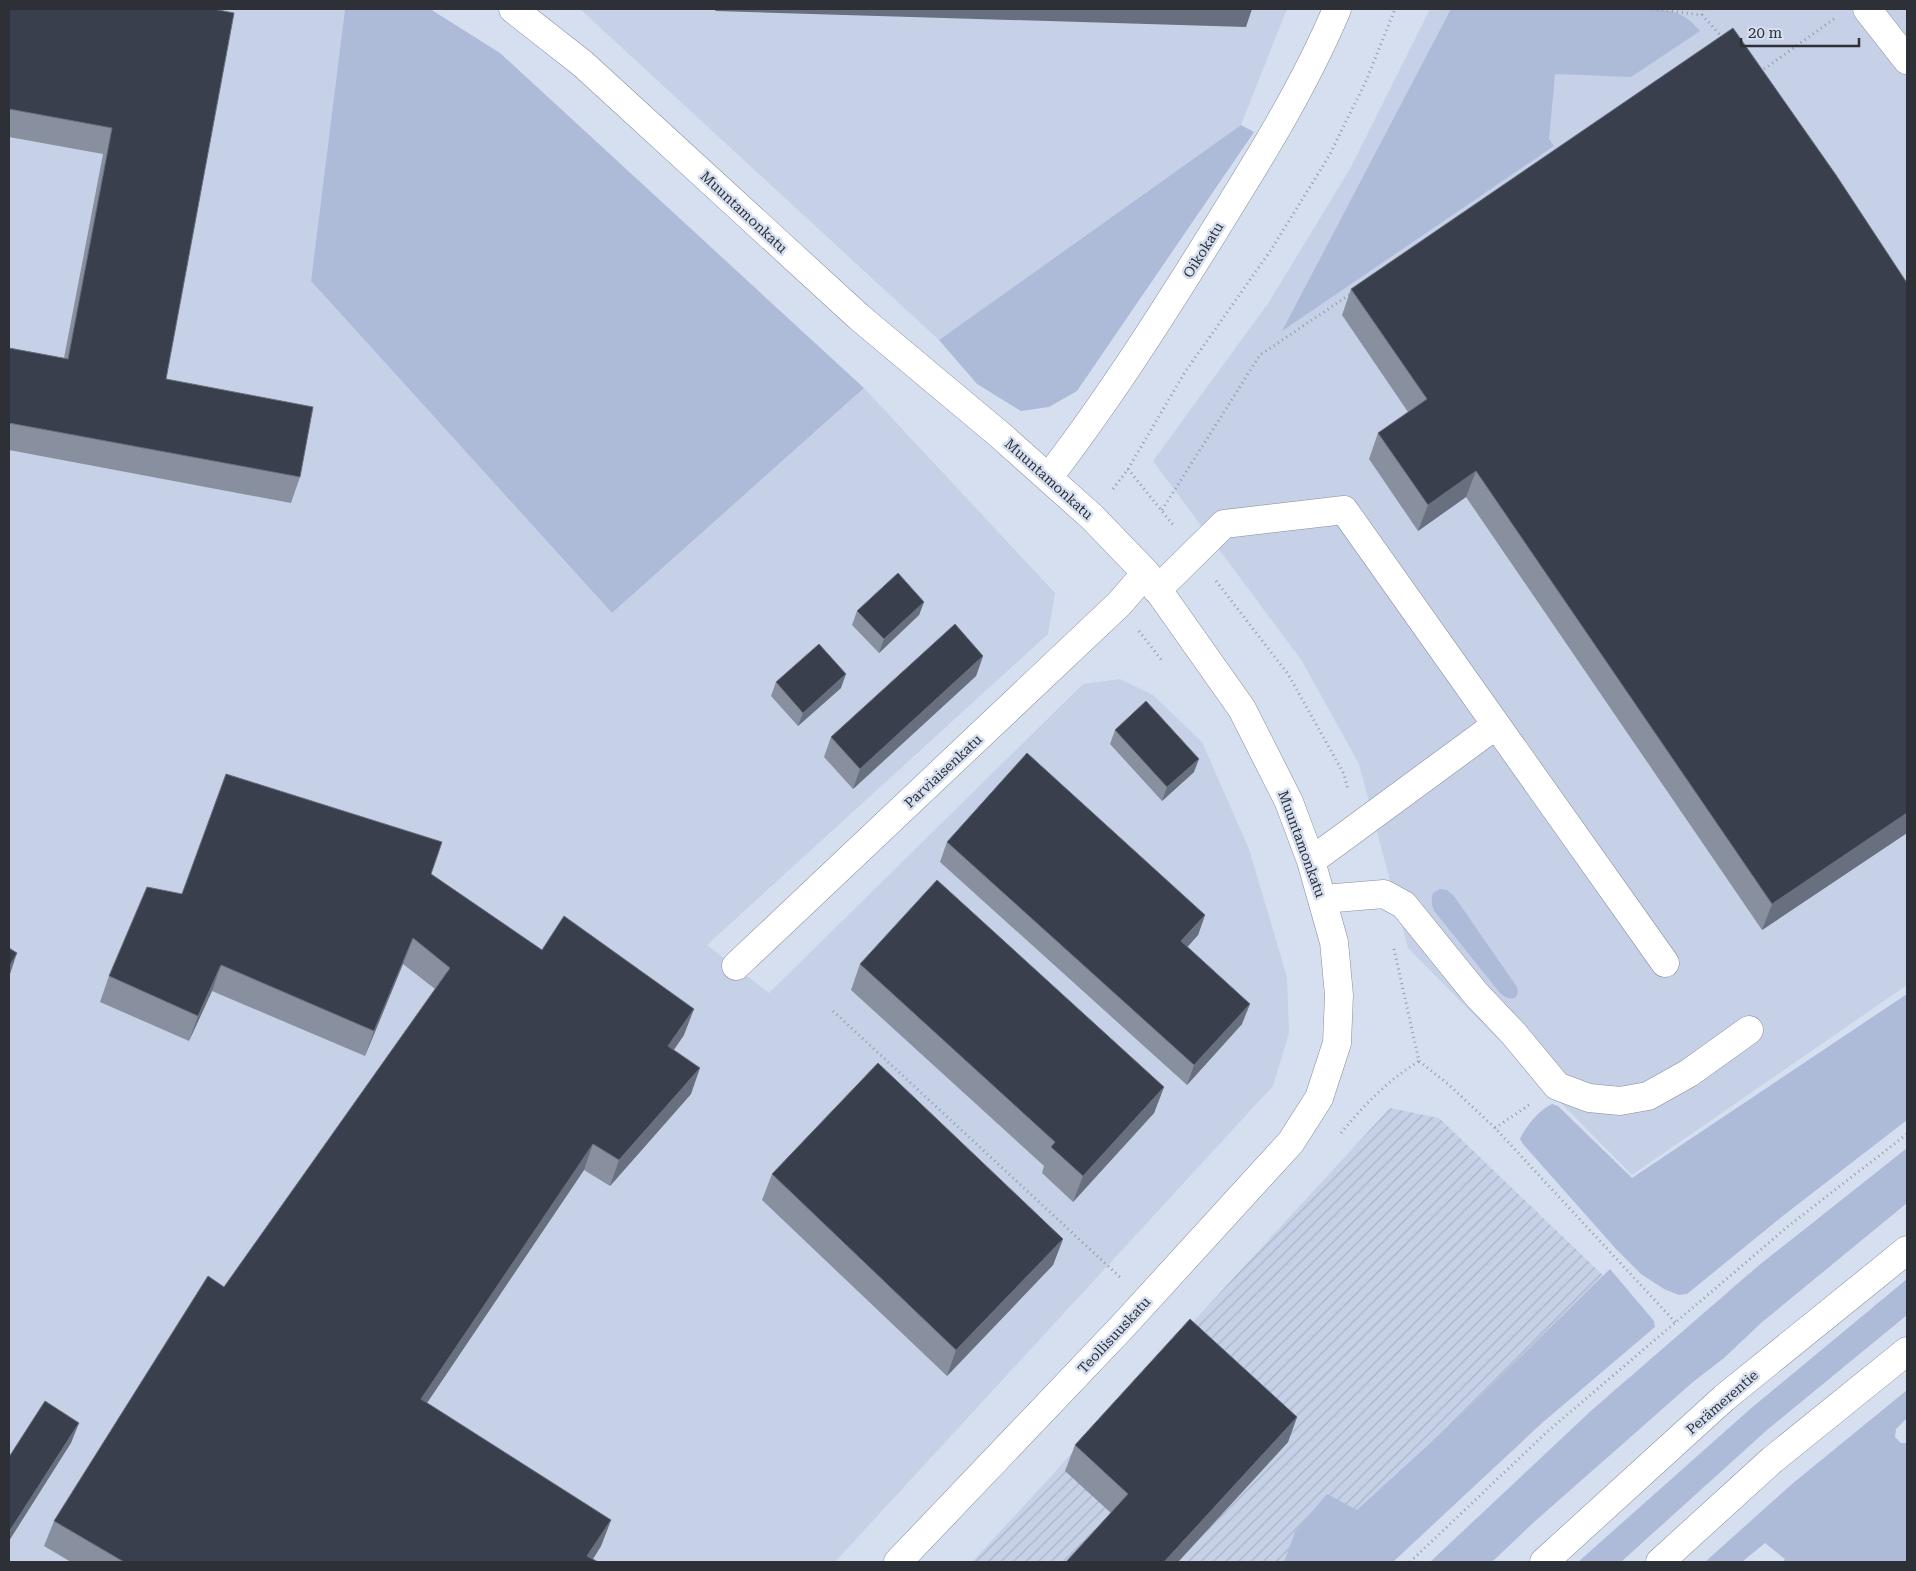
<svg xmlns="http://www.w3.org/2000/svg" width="1916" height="1571" font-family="'Roboto Serif',serif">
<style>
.built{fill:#c6d1e8}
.industrial{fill:url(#industrial-furrows)}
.grass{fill:#adbbd9}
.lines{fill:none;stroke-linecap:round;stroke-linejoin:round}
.minor-casing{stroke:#848c9b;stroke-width:29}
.highway-casing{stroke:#848c9b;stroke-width:29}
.path{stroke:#949ba8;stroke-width:3;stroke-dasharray:1 4;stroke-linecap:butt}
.minor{stroke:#fff;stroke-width:28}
.highway{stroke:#fff;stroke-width:28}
.wall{fill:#888f9e}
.shaded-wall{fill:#686f7e}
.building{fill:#393f4d;stroke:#686f7e}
.labels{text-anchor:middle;stroke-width:5;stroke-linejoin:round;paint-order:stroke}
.street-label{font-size:14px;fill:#2d3037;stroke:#d6dff0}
</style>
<defs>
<pattern id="industrial-furrows" width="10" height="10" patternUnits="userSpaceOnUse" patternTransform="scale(1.25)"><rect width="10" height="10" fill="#c6d1e8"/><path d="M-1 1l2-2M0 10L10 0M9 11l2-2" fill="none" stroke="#aab4c8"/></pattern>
</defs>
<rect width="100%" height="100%" fill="#d6dff0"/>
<path class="built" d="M9,9H345L311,281L612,613L864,388L1055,593L1048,634L707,945L769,993L1083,684L1120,679L1153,695L1202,742L1249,849L1287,977L1289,1033L1273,1086L835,1562H9Z
M580,9H1287L1241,125L939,340Z
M1430,9H1907V985L1632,1175L1408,948L1359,764L1302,661L1153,461L1269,302L1351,167Z"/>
<path class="industrial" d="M1390,1108L1439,1118L1608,1280L1346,1562H972Z"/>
<path class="grass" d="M345,9H430L500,53L864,388L612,613L311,281Z
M1451,9H1641C1670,11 1680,8 1700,31L1631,77L1555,74L1549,139L1554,146L1282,331Z
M1241,125L1254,132L1077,391L1049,407L1021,411L977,384L939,340Z
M1440,889L1447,890L1454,896L1517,987L1518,992L1516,997C1509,1000 1506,998 1500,993L1435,912C1431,905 1431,901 1433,893Z
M1907,994V1120L1784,1215L1687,1294L1679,1295L1664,1289L1641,1274L1616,1249L1523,1144L1520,1139C1525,1127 1540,1109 1552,1104L1558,1106L1632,1178Z
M1907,1148V1203L1761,1323L1724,1358L1693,1382L1533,1523L1492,1562H1430L1593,1409L1758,1266Z
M1610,1269L1654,1321L1655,1327L1542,1423L1393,1562H1284L1295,1532L1327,1494L1357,1510L1461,1415Z
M1907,1279V1315L1767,1430L1621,1562H1578L1749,1410Z
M1907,1390V1418L1896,1429L1895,1437L1901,1443H1907V1562H1783L1785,1559L1765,1543L1742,1562H1705L1792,1484Z"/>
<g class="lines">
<g class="minor-casing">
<path id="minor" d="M513,9L583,64L859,317L1000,435L1092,517L1146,573L1242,709L1289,802L1311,861L1334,942L1339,995L1337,1043L1319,1098L1291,1142L1122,1327L898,1562
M1867,9L1907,60
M1048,478C1109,399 1162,315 1215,230C1259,159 1304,87 1337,9
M1157,590L1224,524L1344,510L1665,963
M1311,861L1496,725
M1323,899L1384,894L1404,905L1476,994L1514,1034L1557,1086L1589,1098L1620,1101L1648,1096L1689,1073L1749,1030
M736,966L1119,604L1146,573"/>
</g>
<g class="highway-casing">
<path id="highway" d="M1544,1562L1724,1398L1907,1250
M1660,1562L1772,1460L1907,1351"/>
</g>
<path class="path" d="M1652,9L1702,15L1723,38
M1702,15L1703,9
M1760,72L1834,19
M1128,469L1174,526
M1113,489L1128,469L1185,372L1271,250L1329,156L1366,81L1395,9
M1162,510L1260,355L1352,293
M1216,581L1288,674L1344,774L1348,790
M1139,631L1163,662
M1394,949L1419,1061L1448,1084L1495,1128L1676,1323
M833,1011L1121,1278
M1495,1128L1529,1105
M1341,1133C1366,1103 1386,1082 1419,1061
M1410,1562L1548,1431L1791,1224L1907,1134"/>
<use href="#minor" class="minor"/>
<use href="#highway" class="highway"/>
</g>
<path class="wall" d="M9,9H213L166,379L300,477L291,503L9,450V348L64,358L103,154L9,137Z
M1907,283V833L1762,930L1466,497L1418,531L1369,459L1378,433L1408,412L1342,315L1351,289Z
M924,602L919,615L879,653L852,625L857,611Z
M983,656L976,676L853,789L824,757L831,737Z
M776,682L841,688L798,726L771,696Z
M1115,730L1194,772L1162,801L1110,744Z
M947,842L1205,915L1198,935L1187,947L1242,1024L1187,1085L940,862Z
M431,874L542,950L684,1035L674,1050L691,1094L610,1186L584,1170L427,1403L611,1520L601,1546L593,1559L598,1562H71L44,1546L54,1521L224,1287L435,989L403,964L365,1056L212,991L189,1041L100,1002L109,976Z
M860,964L1164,1087L1154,1113L1073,1202L1042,1173L1044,1166L851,990Z
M772,1174L1063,1239L1053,1265L947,1376L762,1200Z
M1297,1417L1288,1442L1178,1562H1066L1111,1513L1065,1471L1075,1445Z"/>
<path class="shaded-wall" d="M716,9H1252L1246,27L715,11Z
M1476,471L1466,497L1418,531L1428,505Z
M924,602L919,615L879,653L884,639Z
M983,656L976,676L853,789L860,769Z
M846,674L841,688L798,726L803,713Z
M1199,759L1194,772L1162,801L1167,787Z
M1907,813V833L1762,930L1772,904Z
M1205,915L1198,935L1174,962L1181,941Z
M413,938L403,964L365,1056L374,1031Z
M17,953L9,977V967Z
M221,965L212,991L189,1041L198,1016Z
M1250,1004L1242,1024L1187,1085L1194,1065Z
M694,1009L684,1035L658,1072L668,1046Z
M700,1068L691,1094L610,1186L619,1160Z
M1164,1087L1154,1113L1073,1202L1083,1176Z
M593,1144L584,1170L412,1425L421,1399Z
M1063,1239L1053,1265L947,1376L956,1350Z
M1297,1417L1288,1442L1178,1562H1164Z
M79,1423L71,1443L9,1541V1532Z
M611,1520L601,1546L591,1562L587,1556Z"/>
<path class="building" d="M9,9H213L234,13L166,379L313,407L300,477L9,423V348L68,359L112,128L9,109Z
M1733,28L1836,175L1907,283V813L1772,904L1476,471L1428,505L1378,433L1427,399L1351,289Z
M898,573L924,602L884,639L857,611Z
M955,624L983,656L860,769L831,737Z
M819,644L846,674L803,713L776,682Z
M1146,701L1199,759L1167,787L1115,730Z
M1027,753L1205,915L1181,941L1250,1004L1194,1065L947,842Z
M226,774L442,842L431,874L542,950L564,916L694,1009L668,1046L700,1068L619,1160L593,1144L421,1399L611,1520L587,1556L598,1562H124L54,1521L208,1276L224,1287L450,968L413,938L374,1031L221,965L198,1016L109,976L147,887L182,894Z
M937,880L1164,1087L1083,1176L1051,1147L1055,1142L860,964Z
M9,948L17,953L9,967Z
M878,1063L1063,1239L956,1350L772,1174Z
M1190,1319L1297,1417L1164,1562H1066L1128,1494L1075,1445Z
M45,1401L79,1423L9,1532V1457Z"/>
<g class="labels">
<g class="street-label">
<text transform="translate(744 212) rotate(43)" y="5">Muuntamonkatu</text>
<text transform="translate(1203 250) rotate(-58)" y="5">Oikokatu</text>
<text transform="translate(1049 479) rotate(42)" y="5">Muuntamonkatu</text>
<text transform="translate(943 771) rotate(-43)" y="5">Parviaisenkatu</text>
<text transform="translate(1302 844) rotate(70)" y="5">Muuntamonkatu</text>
<text transform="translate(1114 1335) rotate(-47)" y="5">Teollisuuskatu</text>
<text transform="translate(1722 1402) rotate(-41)" y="5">Perämerentie</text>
</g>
</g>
<rect width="1916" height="1571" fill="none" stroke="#2d3037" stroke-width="20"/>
<path d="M1741 38v8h118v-8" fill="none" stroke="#2d3037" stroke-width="2.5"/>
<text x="1748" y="38" font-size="15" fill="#2d3037" stroke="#d6dff0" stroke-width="4" paint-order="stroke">20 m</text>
</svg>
